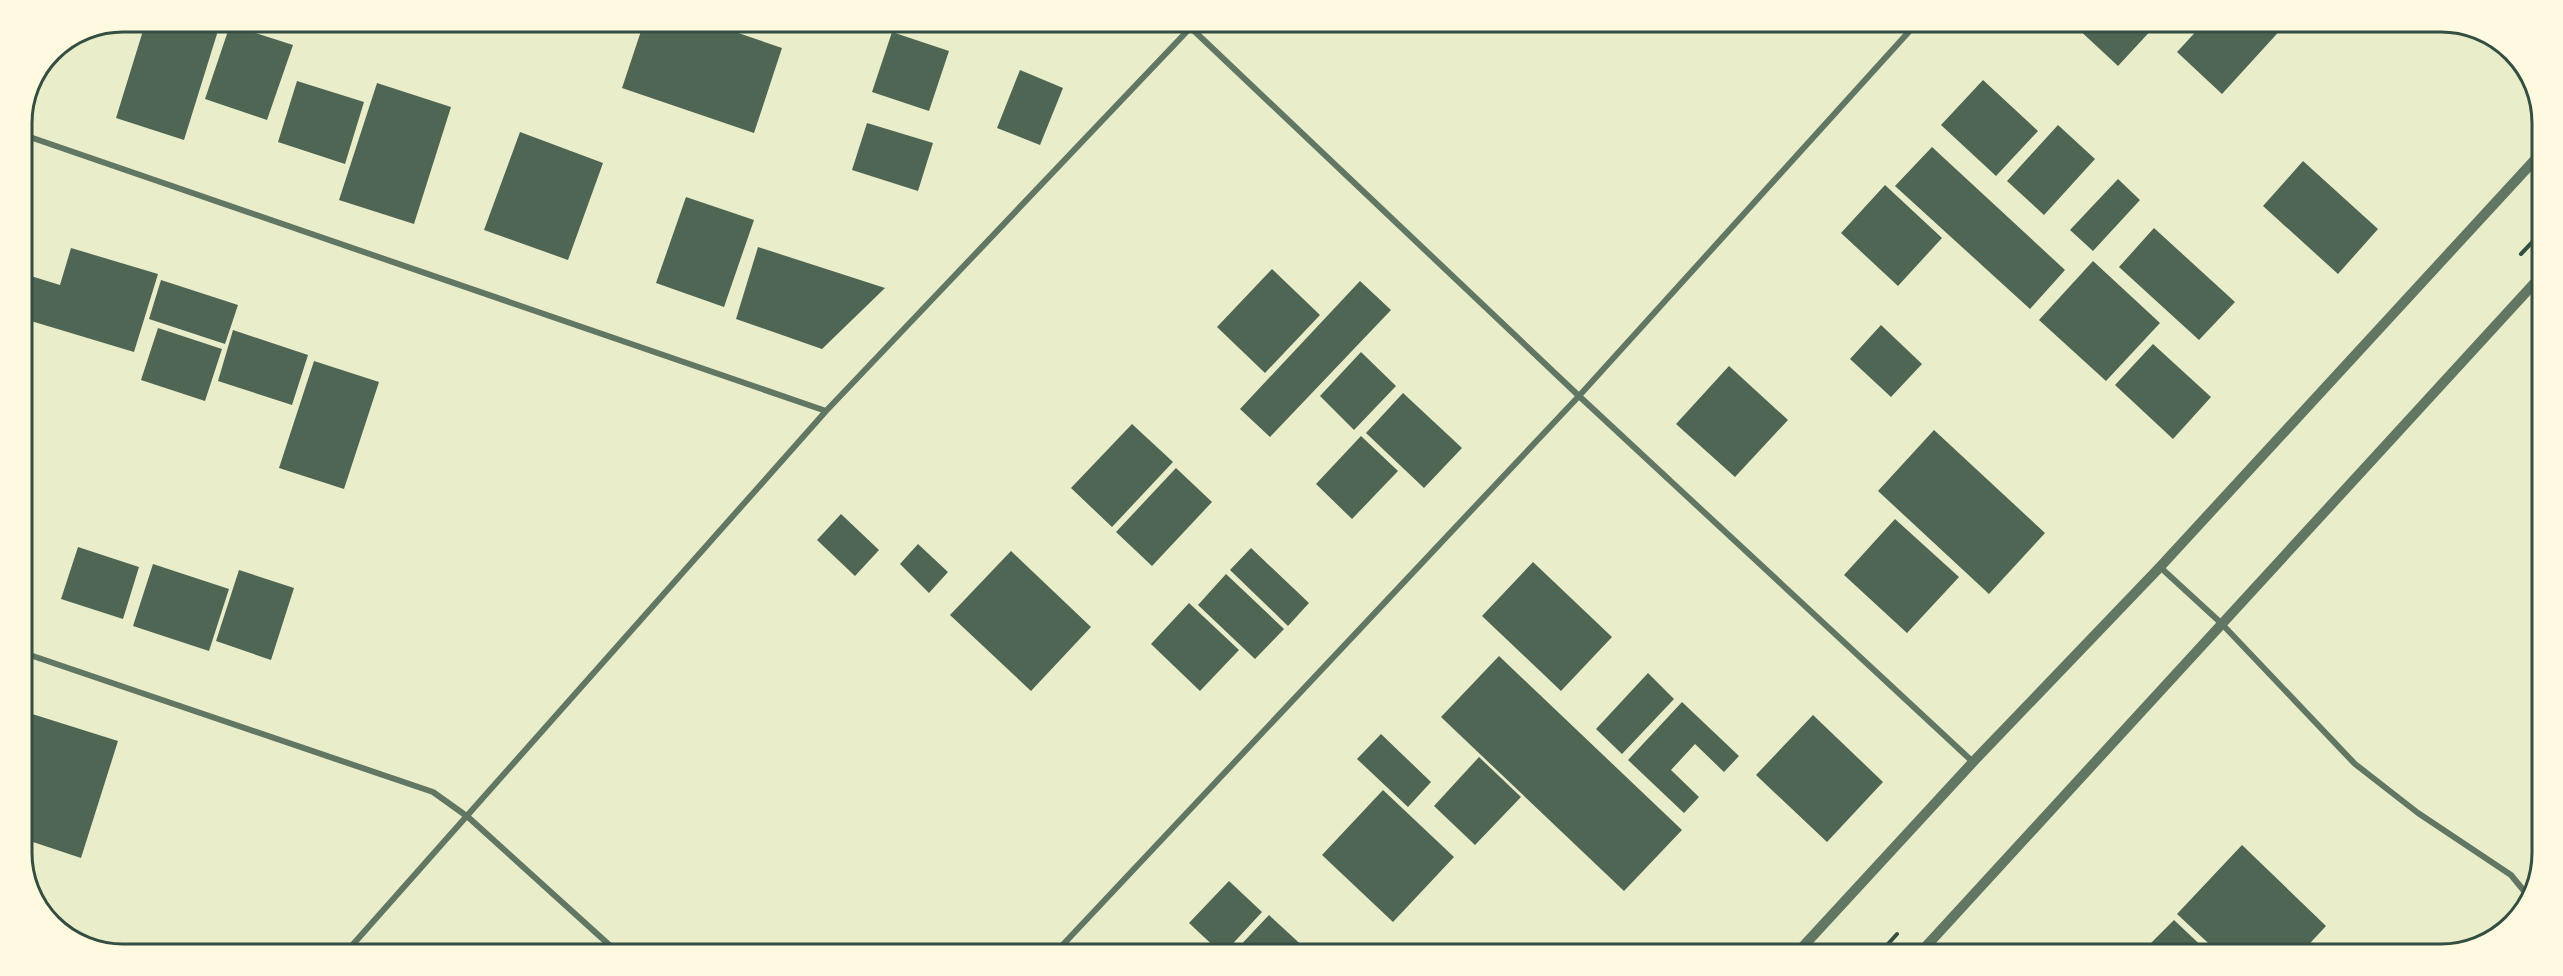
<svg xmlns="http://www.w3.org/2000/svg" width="2563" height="976" font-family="'Fira Sans Condensed',sans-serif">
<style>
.building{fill:#4f6655}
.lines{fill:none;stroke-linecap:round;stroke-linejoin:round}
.path{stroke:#344e41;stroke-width:4}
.minor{stroke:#617663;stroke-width:6}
.tertiary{stroke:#617663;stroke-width:10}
.rim{fill:none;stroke:#344e41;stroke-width:3}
</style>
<rect width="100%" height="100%" fill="#e9edc9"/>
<path class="building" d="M146,21H221L184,140L116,118Z
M644,22H706L782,48L754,133L622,88Z
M230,25L293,45L267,120L205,99Z
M2075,26H2155L2118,66Z
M2201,26H2284L2222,94L2177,52Z
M892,32L949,51L929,111L872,92Z
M1020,70L1063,88L1040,145L997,128Z
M1983,80L2038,131L1996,176L1941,125Z
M297,81L364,102L345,164L278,142Z
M377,83L451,107L414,224L339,200Z
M867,123L933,143L918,191L852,170Z
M2058,125L2095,159L2044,215L2007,181Z
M520,132L603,163L568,260L484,230Z
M1932,147L2065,270L2030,309L1895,186Z
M2303,161L2378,229L2338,274L2263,206Z
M2118,179L2140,200L2093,251L2070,230Z
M1885,185L1942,238L1898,286L1841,233Z
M686,197L754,220L724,307L656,283Z
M2154,228L2235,302L2199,340L2119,267Z
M758,247L885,288L822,349L736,319Z
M71,248L158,274L134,352L21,318V273L60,285Z
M2093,261L2160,323L2106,381L2039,320Z
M1272,269L1320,315L1265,373L1217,327Z
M161,280L238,305L225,344L149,319Z
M1360,281L1391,310L1270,437L1240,409Z
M1881,325L1922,364L1891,397L1850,359Z
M158,328L222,349L205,401L141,380Z
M233,330L308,355L292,405L218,381Z
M2153,344L2211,397L2173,439L2115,385Z
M1361,352L1396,386L1354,430L1320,396Z
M314,361L379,382L344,489L279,468Z
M1729,366L1788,420L1735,477L1676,424Z
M1403,393L1462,448L1424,488L1366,433Z
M1132,424L1173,462L1112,527L1071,488Z
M1934,430L2045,533L1989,594L1878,491Z
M1361,436L1398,471L1352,519L1316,484Z
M1176,468L1212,502L1152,566L1116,532Z
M841,514L879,550L855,576L817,540Z
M1895,519L1959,577L1907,633L1844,575Z
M918,544L948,572L929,593L900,564Z
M78,547L139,567L123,619L61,599Z
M1251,548L1309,603L1288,626L1230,570Z
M1011,551L1091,627L1031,691L950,615Z
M1533,562L1612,637L1561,691L1482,616Z
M153,564L229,589L209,651L133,626Z
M239,570L294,588L271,660L216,641Z
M1226,574L1284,629L1255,659L1198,605Z
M1189,603L1239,650L1200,691L1151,644Z
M1499,656L1682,830L1624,891L1441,717Z
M1648,673L1674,699L1622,754L1596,729Z
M1682,702L1739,756L1724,772L1695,744L1671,770L1699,797L1684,813L1628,760Z
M29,713L118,741L81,858L21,838V736Z
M1813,715L1883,782L1827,842L1756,775Z
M1381,734L1431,782L1408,807L1357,759Z
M1479,757L1521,797L1475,845L1434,806Z
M1383,790L1454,857L1393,922L1322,855Z
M2242,845L2326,926L2299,955L2220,954L2177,914Z
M1229,881L1262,912L1225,952H1220L1189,923Z
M1269,915L1308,951L1307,952H1234Z
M2174,920L2210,954H2140Z
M2057,944L2068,954H2048Z"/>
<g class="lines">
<path class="path" d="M2521,254L2541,233
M1879,954L1897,934"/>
<path class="minor" d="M1178,23L1190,27L1579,396L1973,762
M21,134L826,411
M2160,567L2221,623L2355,764L2418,813L2511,875L2529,897
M21,652L433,792L468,817L616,951
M348,950L826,411L1194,24
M1056,952L1579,396L1915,25"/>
<path class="tertiary" d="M1797,953L1973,762L2160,567L2542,152
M1919,954L2541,276"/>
</g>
<path d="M0 0H2563V976H0ZM123 32H2441A91 91 0 0 1 2532 123V853A91 91 0 0 1 2441 944H123A91 91 0 0 1 32 853V123A91 91 0 0 1 123 32Z" fill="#fefae0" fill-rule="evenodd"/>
<path class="rim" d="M123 32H2441A91 91 0 0 1 2532 123V853A91 91 0 0 1 2441 944H123A91 91 0 0 1 32 853V123A91 91 0 0 1 123 32Z"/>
</svg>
